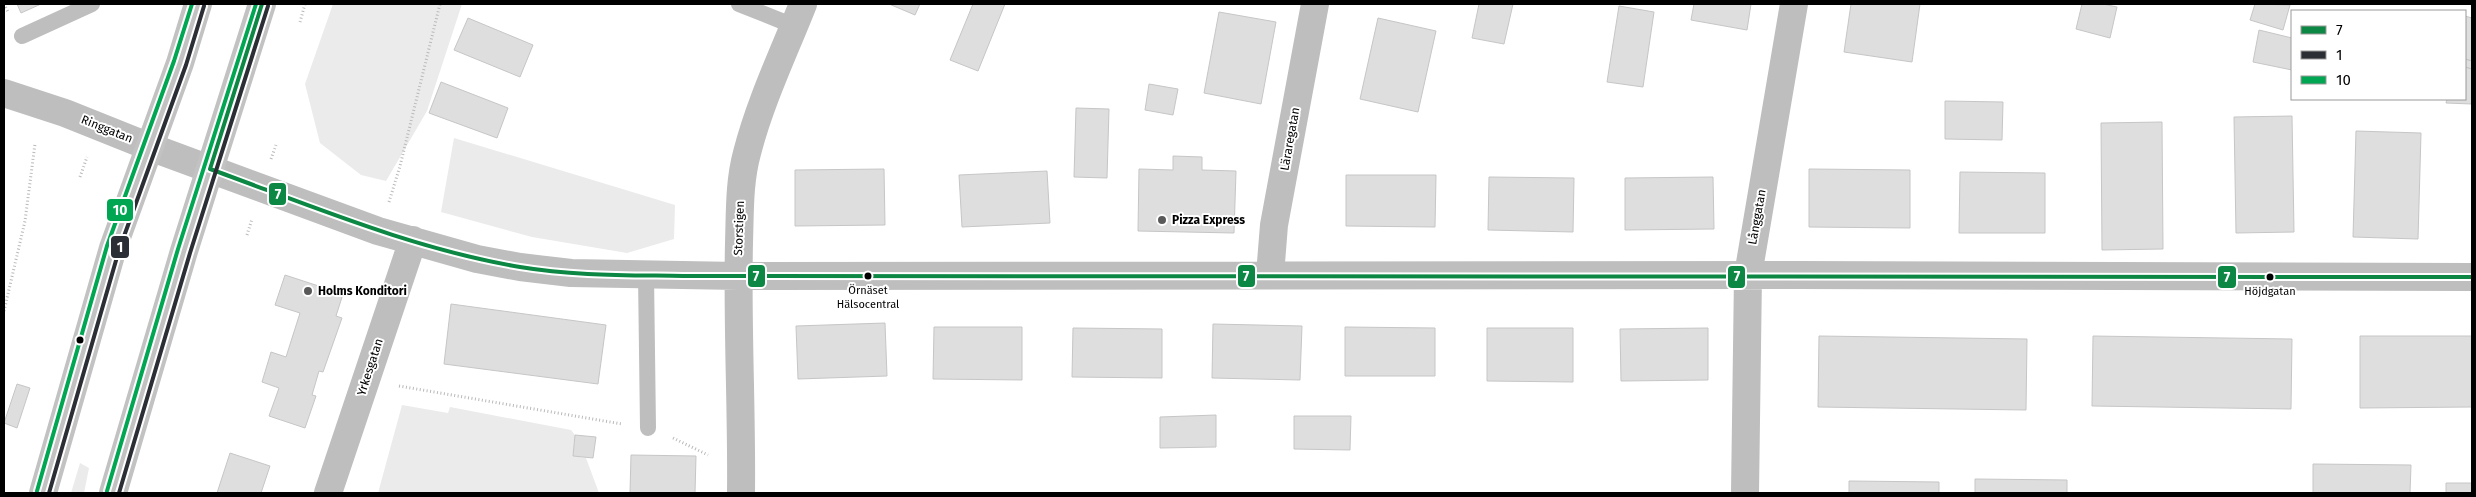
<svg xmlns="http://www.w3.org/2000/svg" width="2476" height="497" font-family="'Fira Sans',sans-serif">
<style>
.green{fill:#ebebeb}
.building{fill:#dedede;stroke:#c6c6c6}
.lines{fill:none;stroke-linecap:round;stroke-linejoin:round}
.path{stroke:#b9b9b9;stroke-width:3;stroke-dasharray:1 2.5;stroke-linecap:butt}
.service{stroke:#bebebe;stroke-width:16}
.minor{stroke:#bebebe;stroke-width:28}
.secondary{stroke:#c2c2c2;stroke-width:28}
.bus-1-casing{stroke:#fff;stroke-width:8}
.bus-2-casing{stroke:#fff;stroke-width:8}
.bus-3-casing{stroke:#fff;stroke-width:8}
.bus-1{stroke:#0c8844;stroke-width:4}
.bus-2{stroke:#2c2e35;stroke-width:4}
.bus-3{stroke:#00a651;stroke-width:4}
.poi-dot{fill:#595959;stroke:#fff;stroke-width:2}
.bus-dot{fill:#000;stroke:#fff;stroke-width:2}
.labels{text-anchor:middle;stroke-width:4;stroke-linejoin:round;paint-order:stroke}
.bus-label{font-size:11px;fill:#000;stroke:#fff}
.street-label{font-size:12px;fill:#000;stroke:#fff}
.poi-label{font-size:12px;font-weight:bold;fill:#000;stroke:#fff;text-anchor:start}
.line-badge{stroke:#fff;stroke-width:2}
.badge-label{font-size:14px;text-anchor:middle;font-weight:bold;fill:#fff}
</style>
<rect width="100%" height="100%" fill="#fff"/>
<path class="green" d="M333,4H462L427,111L386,181L361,175L320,143L305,84Z
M454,138L675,205L674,239L627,253L532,237L441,212Z
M402,405L448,413L450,407L571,430L575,435L573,456L586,458L599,493H378Z
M80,463L89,468L84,493H71Z"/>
<path class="building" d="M17,4H41L21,13Z
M889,4H920L915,15Z
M973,4H1005L978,71L950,60Z
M1479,4H1513L1504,44L1472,38Z
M1694,4H1751L1747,30L1691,20Z
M1851,4H1920L1912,62L1844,52Z
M2082,4H2103L2117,7L2110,38L2076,29Z
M2255,4L2290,5L2283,30L2250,20Z
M1619,6L1654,12L1643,87L1607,82Z
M1219,12L1276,22L1261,104L1204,93Z
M2465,16L2472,18V61L2465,59Z
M468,18L533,45L520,77L454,50Z
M1378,18L1436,31L1418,112L1360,99Z
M2259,30L2292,38V70L2253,62Z
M2465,59L2472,61V69L2465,67Z
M2465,67L2472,69V104L2446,103L2447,99H2465Z
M441,82L508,108L497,138L429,113Z
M1149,84L1178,89L1173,115L1145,110Z
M1945,101L2003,102L2002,140L1945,139Z
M1076,108L1109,109L1107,178L1074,177Z
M2292,116L2294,232L2236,233L2234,117Z
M2162,122L2163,249L2102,250L2101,123Z
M2356,131L2421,133L2418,239L2353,237Z
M1173,156L1202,157V170L1236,171L1234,233L1138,231L1139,169L1173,170Z
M884,169L885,225L795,226V170Z
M1809,169L1910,170V228L1809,227Z
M1047,171L1050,223L962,227L959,175Z
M1960,172L2045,173V233H1959Z
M1346,175H1436L1435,227L1346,226Z
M1489,177L1574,178L1573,232L1488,230Z
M1713,177L1714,229L1625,230V178Z
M285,275L343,294L336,316L342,318L323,372L319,371L312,395L316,396L305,428L269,416L279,388L262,382L271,352L286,357L300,313L275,305Z
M451,304L606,325L598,384L444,364Z
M885,323L887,376L798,379L796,326Z
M1213,324L1302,326L1300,380L1212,378Z
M934,327H1022V380L933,379Z
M1345,327L1435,328V376H1345Z
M1073,328L1162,329V378L1072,377Z
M1487,328H1573V382L1487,381Z
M1708,328V380L1621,381L1620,329Z
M1819,336L2027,339L2026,410L1818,407Z
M2093,336L2292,339L2291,409L2092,406Z
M2360,336H2472V407L2360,408Z
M17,384L30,388L17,428L4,423Z
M1216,415V447L1160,448V417Z
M1294,416H1351L1350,450L1294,449Z
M575,435L596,437L593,458L573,456Z
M230,453L270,466L261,493H217Z
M631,455L696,456L695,493H630Z
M2313,464L2411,465L2410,493H2313Z
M1975,479L2067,480V493H1975Z
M1849,481L1939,482V493H1849Z
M2446,483H2472V493H2446Z"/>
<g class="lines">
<path class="path" d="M4,4L8,12
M300,22L305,4
M271,159L276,145
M80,177L87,157
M389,202L400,166L440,4
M247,235L252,219
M4,311L25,221L35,144
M399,386L622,424
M673,438L708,455"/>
<path class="service" d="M739,4L794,26
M22,36L92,4
M646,275L648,428"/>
<path class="minor" d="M4,93L65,113L150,147L378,231L477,259L520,267L571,273L738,276L1797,275L2472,277
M1270,275L1274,225L1315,4
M328,493L413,240
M741,493C742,410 737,326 739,243C740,213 739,182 747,153C760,102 784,52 803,4
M1745,493L1748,275L1794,4"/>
<path class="secondary" d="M43,493L113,248L180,63L198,4
M113,493L184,251L262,4"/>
<g class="bus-1-casing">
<path id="bus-1" d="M262,4L210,169C312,206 413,249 520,267C574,276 629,275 683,276L2472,277"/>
</g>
<g class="bus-2-casing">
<path id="bus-2" d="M49,493L119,250L186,65L204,6
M119,493L190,253L268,6"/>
</g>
<g class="bus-3-casing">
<path id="bus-3" d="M37,491L107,246L174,61L192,4
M107,491L178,249L256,4"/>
</g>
<use href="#bus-1" class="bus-1"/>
<use href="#bus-2" class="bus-2"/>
<use href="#bus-3" class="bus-3"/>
</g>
<g class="poi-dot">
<circle cx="1162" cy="220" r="5"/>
<circle cx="308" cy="291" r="5"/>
</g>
<g class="bus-dot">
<circle cx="868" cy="276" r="4.5"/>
<circle cx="2270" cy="277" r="4.5"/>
<circle cx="80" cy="340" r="4.5"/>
</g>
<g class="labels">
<g class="bus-label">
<text x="868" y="294">Örnäset<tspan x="868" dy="14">Hälsocentral</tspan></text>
<text x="2270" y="295">Höjdgatan</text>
</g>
<g class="street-label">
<text transform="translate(107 129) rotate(22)" y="4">Ringgatan</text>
<text transform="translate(1290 139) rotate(-80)" y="4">Läraregatan</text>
<text transform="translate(1757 217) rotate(-80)" y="4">Långgatan</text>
<text transform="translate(739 228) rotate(-88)" y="4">Storstigen</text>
<text transform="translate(370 367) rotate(-72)" y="4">Yrkesgatan</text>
</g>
<g class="poi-label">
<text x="1172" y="224">Pizza Express</text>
<text x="318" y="295">Holms Konditori</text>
</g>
</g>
<g class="line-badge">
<rect x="268" y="182" width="19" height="24" rx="5" fill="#0c8844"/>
<rect x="106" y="198" width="28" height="24" rx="5" fill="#00a651"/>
<rect x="110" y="235" width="20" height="24" rx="5" fill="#2c2e35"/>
<rect x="747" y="264" width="19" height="24" rx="5" fill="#0c8844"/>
<rect x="1237" y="264" width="19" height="24" rx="5" fill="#0c8844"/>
<rect x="1727" y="265" width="19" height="24" rx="5" fill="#0c8844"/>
<rect x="2217" y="265" width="20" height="24" rx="5" fill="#0c8844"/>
</g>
<g class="badge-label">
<text x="278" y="199">7</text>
<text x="120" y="215">10</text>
<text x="120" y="252">1</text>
<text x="756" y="281">7</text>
<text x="1246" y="281">7</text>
<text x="1737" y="281">7</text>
<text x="2227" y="282">7</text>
</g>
<rect width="2476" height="497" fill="none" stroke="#000000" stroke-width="10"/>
<rect x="2291" y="10" width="175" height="90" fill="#ffffff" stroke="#999999"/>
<rect x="2301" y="26" width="25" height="8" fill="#0c8844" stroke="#999999"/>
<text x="2336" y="35" font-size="15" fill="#000000">7</text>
<rect x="2301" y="51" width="25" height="8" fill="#2c2e35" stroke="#999999"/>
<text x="2336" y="60" font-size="15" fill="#000000">1</text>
<rect x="2301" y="76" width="25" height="8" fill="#00a651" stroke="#999999"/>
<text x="2336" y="85" font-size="15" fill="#000000">10</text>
</svg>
